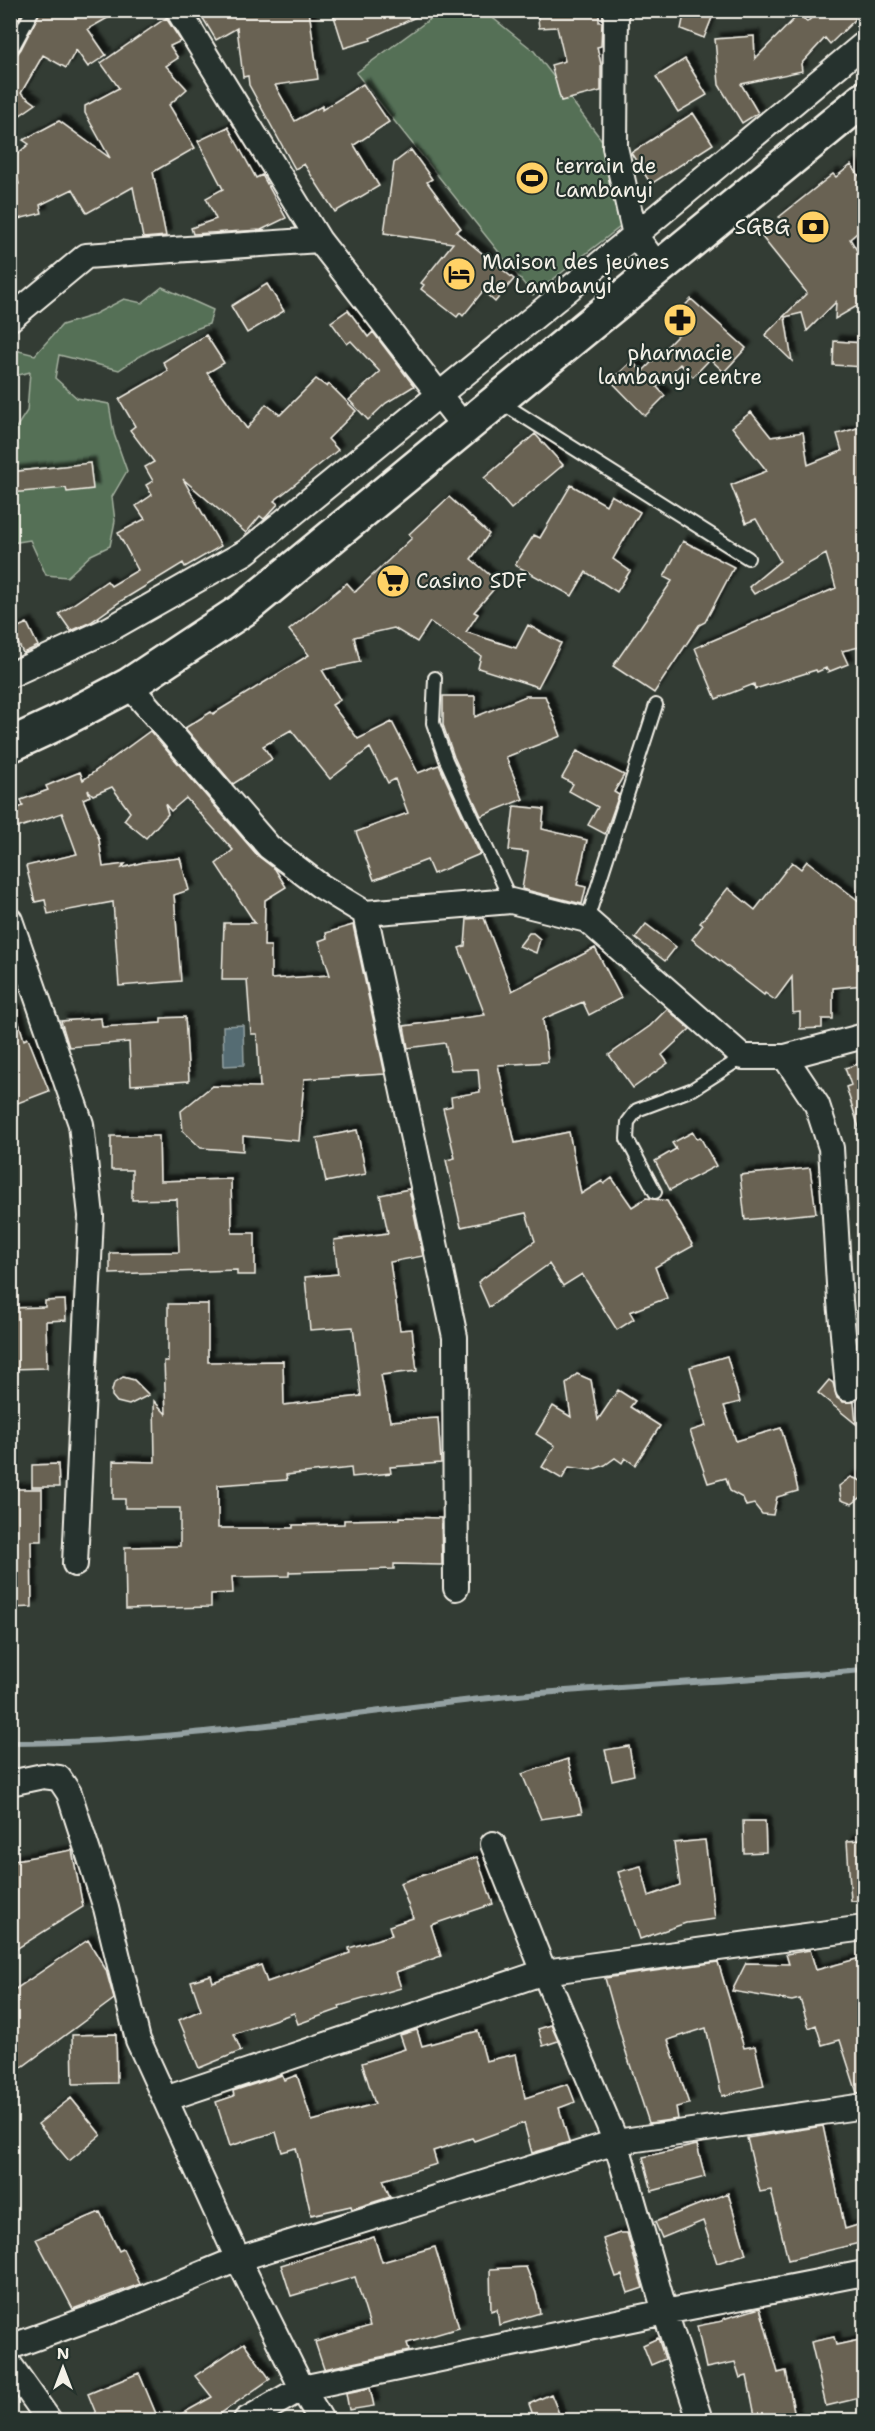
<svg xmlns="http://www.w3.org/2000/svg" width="875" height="2431" font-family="'Shantell Sans',sans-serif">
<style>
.green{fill:#546f56;stroke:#a4b09f;stroke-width:1.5}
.water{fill:#546c73;stroke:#94a1a2;stroke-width:1.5}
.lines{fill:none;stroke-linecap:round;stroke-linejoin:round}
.stream{stroke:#94a1a2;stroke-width:6}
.building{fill:#696252;stroke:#f4f1e8;stroke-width:1.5;filter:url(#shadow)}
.lane-casing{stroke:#f4f1e8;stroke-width:16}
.street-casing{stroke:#f4f1e8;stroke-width:28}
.primary-casing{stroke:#f4f1e8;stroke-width:38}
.lane{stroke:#26332d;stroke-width:12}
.street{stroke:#26332d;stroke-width:24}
.primary{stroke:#26332d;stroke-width:33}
.labels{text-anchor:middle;stroke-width:4.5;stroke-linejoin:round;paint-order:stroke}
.poi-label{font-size:21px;fill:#f4f1e8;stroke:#26332d;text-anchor:start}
</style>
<defs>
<filter id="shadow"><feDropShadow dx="5.5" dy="-5.5" stdDeviation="1.5" flood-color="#0009"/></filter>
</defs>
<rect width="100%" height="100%" fill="#333c34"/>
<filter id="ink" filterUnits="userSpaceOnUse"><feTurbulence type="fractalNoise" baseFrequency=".0167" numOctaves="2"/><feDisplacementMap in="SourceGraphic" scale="12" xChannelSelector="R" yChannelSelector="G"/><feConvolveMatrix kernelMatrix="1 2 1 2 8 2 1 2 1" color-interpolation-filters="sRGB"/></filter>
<g filter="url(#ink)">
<path class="green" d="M441,11H484L534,51L607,147L643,209L533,295L356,73Z
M162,287L213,310L209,324C176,336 147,350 119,370L59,355L55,378L77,398L109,404L114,434L127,471L112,497L115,521L110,546L91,555L67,577L46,575L30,540L11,543L10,437L27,411L30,372L11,377V349L35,355L62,325L91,316L124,299L142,303Z"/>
<path class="water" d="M243,1025L244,1065L224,1066L223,1026Z"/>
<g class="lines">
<path class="stream" d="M10,1744L13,1743C179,1743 343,1713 508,1696C626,1685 746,1680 864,1670"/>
</g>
<path class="building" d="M10,10H23L10,34Z
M41,10H122L88,29L106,55L88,67L76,50L66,68L43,55L21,93L36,104L10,122V64L21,49Z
M198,10H309L318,79L275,85L295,121L322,106V110L363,84L389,122L354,145L379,186L335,212L304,164L295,169L249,85L248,76L243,77L237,28L216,40Z
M332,10H431L370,38L371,40L344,48Z
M537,10H599V22H602L601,46L597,47L601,64V91L561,101L551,65L565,61L557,27L539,28Z
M685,10H715L704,38L681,29Z
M820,10L864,11L830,44L825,38L801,64L802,71L741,84L758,113L742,123L719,85L715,39L754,36L755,59L799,14L807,22Z
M166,18L181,41L170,46L178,58L166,66L187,89L169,105L195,148L153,172L166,236L143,238L133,187L87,213L73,189L40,205L42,213L10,221V186L19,184L13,161L15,156L29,144L23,140L59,121L110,158L85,113V106L119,88L101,63Z
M685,59L707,95L678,112L656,77Z
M693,113L713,144L651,184L631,153Z
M228,127L256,178L262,175L286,218L261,230L193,234L191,228L216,219L206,198L223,189L198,141Z
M411,150L432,179L427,182L461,228L456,232L514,279L495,302L483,291L463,316L460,313L457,317L421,289L424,285L421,283L453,243L384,233L394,163Z
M851,165L864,182V227L850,239L864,262V302L835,319L836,302L807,331L802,313L785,317L792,361L765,335L807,293L762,237L782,220L779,217L833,174L836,177Z
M267,284L284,311L247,333L231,306Z
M691,299L746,348L724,372L710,359L693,377L680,364L657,387L665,396L645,416L611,381L632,361L642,372L680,333L669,323Z
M348,310L368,337L373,332L414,386L386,403L368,420L349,400L380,372L351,341L347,344L331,322Z
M206,335L224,363L207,373L247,429L266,404L280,415L316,379L327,387L329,384L356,411L328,439L338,450L274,501L278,504L267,516L264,519L260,516L246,533L183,479L221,546L185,567L183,563L121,601L91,622L71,631L59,614L107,581L111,586L138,570L118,533L145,519L136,506L152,495L146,485L153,481L145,467L154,462L130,430L135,426L119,399L168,371L163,362Z
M834,341L864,343V367L833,365Z
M751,412L771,437L803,432L808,465L842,451L837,434L864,426V646L842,651L848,664L828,672L826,668L817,672L816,670L755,689L754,684L716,699L695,648L836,588L826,554L754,594L749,587L780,561L756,519L746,523L731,485L767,471L732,427Z
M535,434L563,465L511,509L484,478Z
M90,463L93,489L67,492L66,488L10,493V472Z
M571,485L606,505L611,495L640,512L613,559L630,571L617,592L586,572L572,596L515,565L534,535L540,538Z
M449,497L489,534L471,559L499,583L474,612L478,614L466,632L516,648L528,625L561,643L538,687L478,668L481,656L430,622L417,642L394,628L354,637L360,662L322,670L340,700L332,705L358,739L392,722L418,773L439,765L480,854L433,874L427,860L374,880L356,832L408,813L395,779L388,783L370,748L330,779L291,730L263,746L272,759L233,784L185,728L211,712L213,714L309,655L289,630L347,583L355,592L412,538L409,534Z
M683,541L734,567L705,622L699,625L654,693L613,666L672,581L664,577Z
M27,623L38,646L23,653L12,630Z
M443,696H475V717L526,696H545L561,736L506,757L523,799L481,816L454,757L443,725Z
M150,731L258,856L275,869L286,887L265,900L264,946H271V979L330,975L319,941L327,938L326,933L353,925L385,1074L304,1079L299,1141L243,1136V1151L201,1148L183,1131L181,1111L212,1086L260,1087L257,1034H251L247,980H222L224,923H255L216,864L233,850L186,798L171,811L165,804L168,814L146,838L124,820L130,812L112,787L93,795L88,790L90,796L83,799L99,839L103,867L125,864L122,868L144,862L180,858L189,890L174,895L181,981L119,986L113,902L48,914L45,900L35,902L26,866L77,854L62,813L17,828L11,811L23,806L21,800L48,790L46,786L80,772L83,780Z
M577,751L624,775L614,792L619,795L605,834L588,825L598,807L569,791L573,784L562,778Z
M514,806L544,809L542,829L587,840L577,885L586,887L582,904L522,889L528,852L509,850Z
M807,861L864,905V985L833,988V1019H822V1028L800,1029V1012L793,1013L792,977L775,1000L765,993L764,995L692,939L703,925L700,923L728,888L755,910L792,862L801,869Z
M484,918L512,991L595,948L621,998L589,1015L583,1002L545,1018L543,1020L548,1062L498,1065L515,1143L569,1132L581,1194L602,1181L604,1184L612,1178L632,1207L646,1198L667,1201L693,1246L655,1267L667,1298L630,1312L634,1319L617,1330L582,1274L563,1286L549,1264L489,1307L478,1282L535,1241L526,1213L461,1227L446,1160L455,1158L443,1108L452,1106L451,1097L480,1092L478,1069L451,1070L445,1043L408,1048L404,1026L485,1015L459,948L465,946L467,919Z
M646,924L676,947L665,961L635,938Z
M529,933H533L540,939L536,953L519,946Z
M667,1009L690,1029L662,1055L668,1063L633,1088L609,1055L650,1026Z
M15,1010L24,1040L28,1038L49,1091L10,1106V1011Z
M185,1017L189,1081L131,1085L129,1042L69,1047L61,1021L101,1018L102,1027L161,1023V1018Z
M861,1063L864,1072V1133L861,1134L846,1087L851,1085L845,1068Z
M357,1130L366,1174L326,1182L317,1138Z
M693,1132L697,1139L700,1137L716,1166L670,1190L655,1161L676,1149L672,1143Z
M111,1136H159L160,1181L231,1179L232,1233H255V1275H237V1270L110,1274V1253L179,1252L177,1199L132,1200V1170H111Z
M810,1168L816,1213L745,1220L740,1175Z
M409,1189L423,1256L390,1262L400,1330L412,1329L417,1371L381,1375L390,1421L438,1418L441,1463L390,1467L391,1473L352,1477L351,1468L286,1475L287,1480L218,1485V1528H293V1525L344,1524V1520L400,1519V1517L441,1518L442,1565L394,1564V1569L289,1572V1576L232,1577L233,1593L211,1594V1607L126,1609L125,1547L180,1546V1508H125V1499H113V1461L155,1462L154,1401L166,1414L164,1361H168V1304H208V1362L283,1361L284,1405L361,1396L353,1327L310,1330L305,1277L338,1274L334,1240L388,1233L380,1195Z
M65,1300L66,1320L46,1321L47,1368L10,1369V1308L45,1307V1301Z
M727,1356L740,1402L724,1406L736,1441L781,1428L794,1472L798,1491L777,1497L773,1515L762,1514L754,1504L746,1506L743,1498L730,1491L726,1478L708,1483L690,1431L706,1426L690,1367Z
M577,1374L591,1380L598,1420L618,1390L635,1401L630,1407L660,1426L635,1465L625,1458L622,1463L615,1458L605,1465L591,1470L569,1467L562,1479L542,1467L555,1446L536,1434L553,1406L571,1417L566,1384Z
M123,1377L134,1380L149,1395L129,1405L117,1402L112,1396V1390L114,1383Z
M829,1380L833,1383L837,1398L843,1402H854L856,1424L818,1393Z
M58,1464L59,1487H32V1465Z
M851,1477L864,1482V1495L852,1504L841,1500L839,1486Z
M10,1489H42V1541H31L32,1607L10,1608Z
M629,1746L634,1775L612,1780L605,1750Z
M568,1759L582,1813L541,1819L522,1774Z
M743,1821H765L766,1852L744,1853Z
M705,1840L715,1919L686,1923L640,1939L618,1872L641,1866L649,1896L680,1885L674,1843Z
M864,1840V1900L851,1901L847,1841Z
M72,1850L83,1907L10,1953V1861Z
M477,1857L493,1904L431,1925L441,1956L396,1972L401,1988L339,2006L340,2009L298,2024L294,2013L234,2034L241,2051L199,2068L179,2020L201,2010L191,1981L211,1975L213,1982L261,1965L267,1982L350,1953L349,1948L392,1935L389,1926L413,1918L400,1883Z
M88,1940L106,1970L114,1999L10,2076V1993Z
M810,1950L816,1970L864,1957V2009L857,2011L864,2050V2092L857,2093L840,2040L822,2045L816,2025L809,2028L800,1999L792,2001L732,1991L746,1963L789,1964L786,1954Z
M718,1962L744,2048L755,2046L764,2086L722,2096L706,2028L668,2040L689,2104L676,2107L678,2119L649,2123L624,2046L605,1978Z
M551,2025L558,2041L543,2046L538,2029Z
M417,2030L422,2046L478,2031L486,2061L516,2054L525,2098L568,2084L575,2102L559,2108L569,2142L532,2153L524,2123L474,2141L472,2138L433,2151L437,2164L383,2180L390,2197L352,2209L351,2206L311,2215L296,2148L282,2152L276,2132L230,2146L216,2102L234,2096L233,2091L282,2075L284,2080L297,2075L312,2121L375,2104L362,2063L405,2049L400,2035Z
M116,2034L117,2083L73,2084L72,2035Z
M71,2098L101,2135L69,2161L38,2124Z
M823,2126L845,2229L864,2223V2242L788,2260L771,2190L760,2192L747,2138Z
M697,2145L705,2177L652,2191L643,2157Z
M728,2193L746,2254L717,2263L703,2221L662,2238L655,2222Z
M100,2212L119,2251L123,2249L140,2284L73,2309L36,2239Z
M620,2233H627L643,2288L628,2293L622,2275L616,2277L603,2239Z
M374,2237L382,2262L435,2247L459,2328L407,2343L409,2351L324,2369L315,2342L370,2326L355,2277L291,2296L281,2265Z
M526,2267L536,2293L540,2313L499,2325L497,2309L491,2311L490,2269Z
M760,2308L778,2373L786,2371L796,2421H756L747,2376L740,2378L735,2362L706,2368L697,2326L723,2321V2319Z
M834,2337L836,2345L864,2339V2397L826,2406L811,2342Z
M658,2338L665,2359L651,2365L643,2345Z
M244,2343L270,2379L220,2414L223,2421H169L212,2397L195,2376Z
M139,2373L159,2421H99L88,2394Z
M370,2388L374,2406L349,2410L346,2393Z
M551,2394L562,2421H535L529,2404Z"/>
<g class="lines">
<g class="lane-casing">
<path id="lane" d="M14,45L33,10
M499,401L748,558
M435,678L433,723L446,760L511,901
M587,920L656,705
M655,1192L627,1139L628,1122L637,1110L693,1089L743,1057"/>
</g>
<g class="street-casing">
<path id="street" d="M178,10L319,240L465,428
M616,10L615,147L635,235L659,268
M10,319L86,256L319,240
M10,675L110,629L246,552L635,235L864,44
M129,685L269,847L319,885L365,913L511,901L587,920L743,1057H785L864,1036
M365,913L455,1337L456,1588
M10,920L81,1124L91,1216L75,1564
M785,1057L817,1105L831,1148L840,1301L848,1389
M10,1783L43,1776L59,1778L69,1793L106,1908L138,2040L238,2259L302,2388L321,2420
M493,1844L544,1972L616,2142L665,2312L700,2420
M165,2099L544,1972L864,1928
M10,2347L119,2308L238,2259L616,2142L864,2106
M10,2365L49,2420
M246,2420L302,2388L665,2312L864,2273"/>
</g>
<g class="primary-casing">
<path id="primary" d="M10,745L53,725L129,685L244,609L864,99"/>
</g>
<use href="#lane" class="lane"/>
<use href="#street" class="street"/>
<use href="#primary" class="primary"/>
</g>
</g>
<defs>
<g id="stadium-disc" transform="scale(1.725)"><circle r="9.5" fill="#ffd166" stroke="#26332d"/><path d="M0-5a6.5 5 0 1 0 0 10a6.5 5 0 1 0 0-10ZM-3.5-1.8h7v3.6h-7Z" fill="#111"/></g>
<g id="bank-disc" transform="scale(1.725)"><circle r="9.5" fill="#ffd166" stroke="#26332d"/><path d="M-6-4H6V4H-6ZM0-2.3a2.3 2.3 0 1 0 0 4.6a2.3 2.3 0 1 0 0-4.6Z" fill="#111"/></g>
<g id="hotel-disc" transform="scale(1.725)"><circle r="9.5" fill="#ffd166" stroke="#26332d"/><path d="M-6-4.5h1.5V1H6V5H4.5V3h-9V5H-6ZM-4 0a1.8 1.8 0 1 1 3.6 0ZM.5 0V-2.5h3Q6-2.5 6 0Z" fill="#111"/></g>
<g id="pharmacy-disc" transform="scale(1.725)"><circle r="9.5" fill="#ffd166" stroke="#26332d"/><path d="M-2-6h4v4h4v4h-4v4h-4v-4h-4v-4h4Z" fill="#111"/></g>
<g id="supermarket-disc" transform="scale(1.725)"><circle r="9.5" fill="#ffd166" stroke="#26332d"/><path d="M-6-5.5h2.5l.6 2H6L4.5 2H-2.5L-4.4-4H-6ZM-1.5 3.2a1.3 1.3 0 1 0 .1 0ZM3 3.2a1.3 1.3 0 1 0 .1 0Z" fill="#111"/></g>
</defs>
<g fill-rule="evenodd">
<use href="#stadium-disc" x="532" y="178"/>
<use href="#bank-disc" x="813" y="227"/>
<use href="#hotel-disc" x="459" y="274"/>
<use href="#pharmacy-disc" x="680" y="320"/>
<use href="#supermarket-disc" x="393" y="581"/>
</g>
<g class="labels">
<g class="poi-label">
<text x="555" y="173">terrain de<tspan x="555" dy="24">Lambanyi</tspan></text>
<text x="790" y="234" text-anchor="end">SGBG</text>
<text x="482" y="269">Maison des jeunes<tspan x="482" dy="24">de Lambanyi</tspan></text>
<text x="680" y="360" text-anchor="middle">pharmacie<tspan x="680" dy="24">lambanyi centre</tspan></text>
<text x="416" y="588">Casino SDF</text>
</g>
</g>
<rect width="875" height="2431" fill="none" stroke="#26332d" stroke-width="36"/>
<rect x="18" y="18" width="839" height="2395" fill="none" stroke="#f4f1e8" stroke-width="2" filter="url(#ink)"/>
<g transform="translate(63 2368)" stroke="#26332d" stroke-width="4.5" paint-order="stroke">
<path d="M0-4.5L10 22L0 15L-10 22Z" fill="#f4f1e8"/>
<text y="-9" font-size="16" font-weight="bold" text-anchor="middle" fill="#f4f1e8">N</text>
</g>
</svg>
